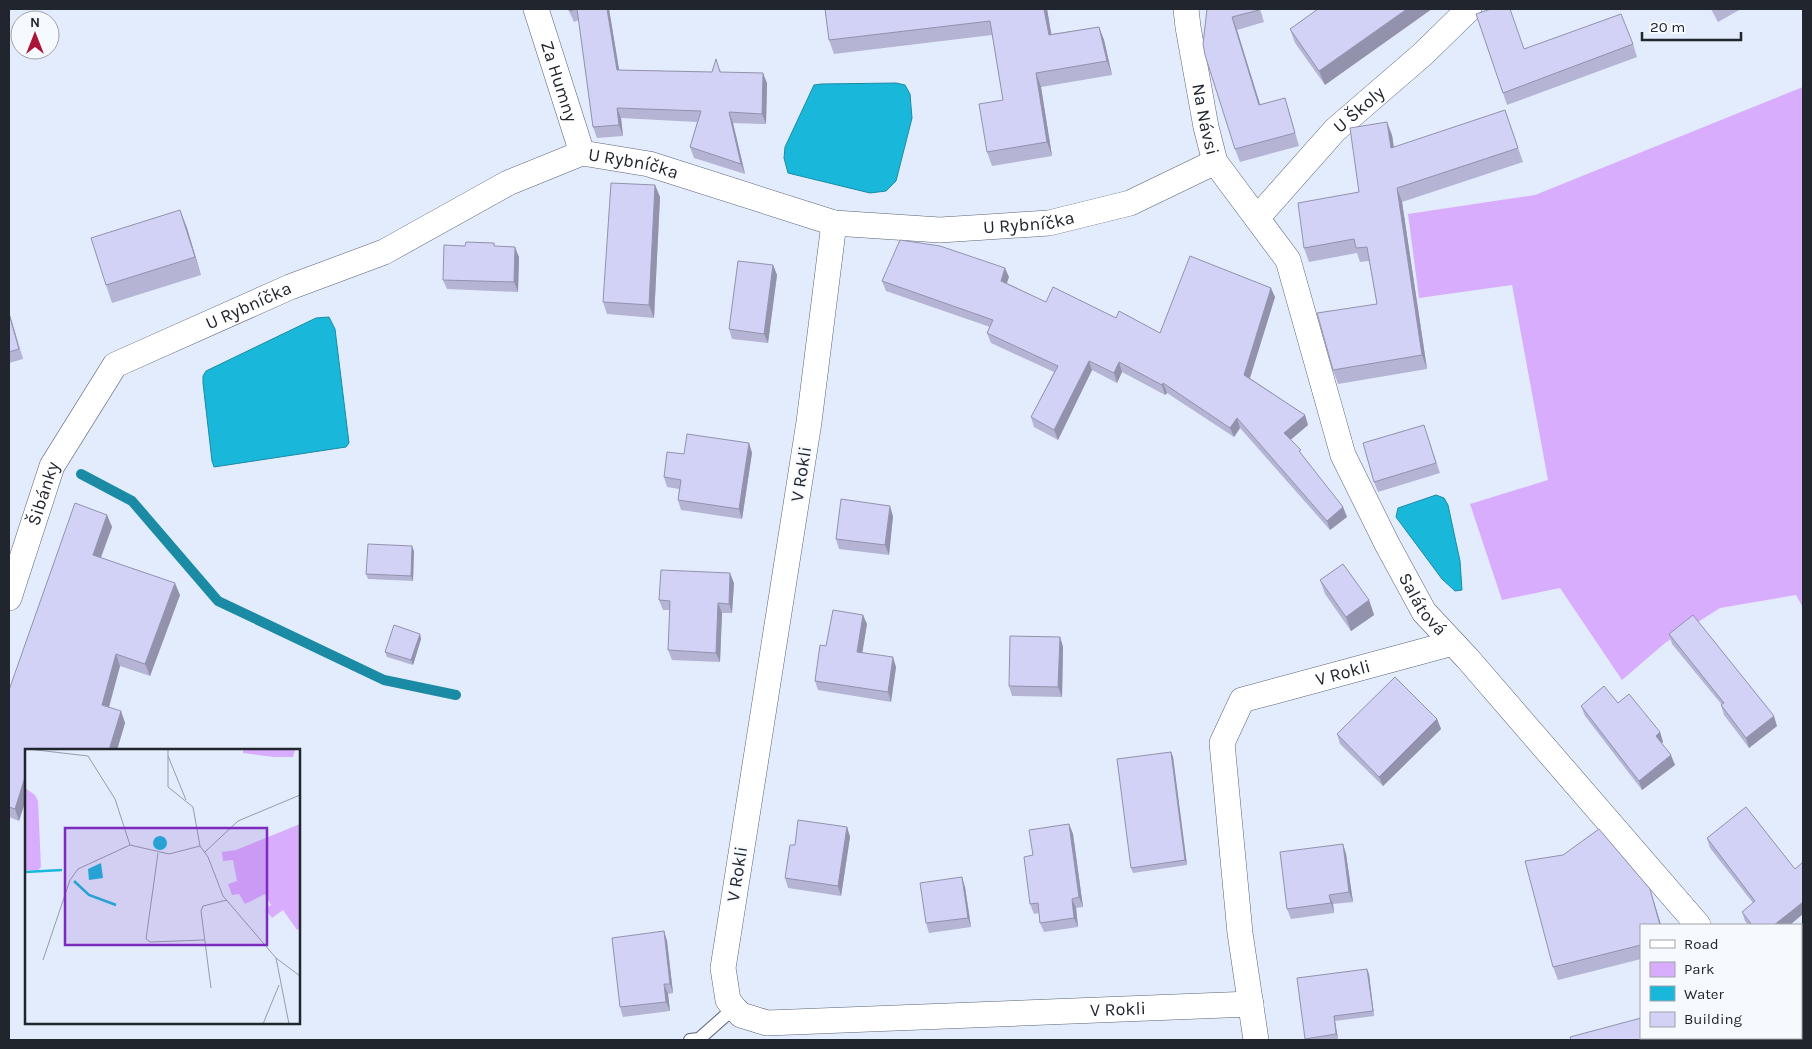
<svg xmlns="http://www.w3.org/2000/svg" width="1812" height="1049" font-family="Karla,sans-serif">
	<style>
		.green { fill: #d9adfe }
		.water { fill: #19b7d9; stroke: #1b8ba5 }
		.lines { fill: none; stroke-linecap: round; stroke-linejoin: round }
		.stream { stroke: #1b8ba5; stroke-width: 10 }
		.lane-casing { stroke: #5a6376; stroke-width: 14 }
		.street-casing { stroke: #5a6376; stroke-width: 26 }
		.lane { stroke: #fff; stroke-width: 12 }
		.street { stroke: #fff; stroke-width: 25 }
		.wall { fill: #b5b4d4 }
		.shaded-wall { fill: #9392ac }
		.building { fill: #d2d1f6; stroke: #9392ac }
		.labels { text-anchor: middle; dominant-baseline: central; stroke-width: 4; stroke-linejoin: round; paint-order: stroke }
		.street-label { font-size: 18px; fill: #21252d; stroke: #f6f9fd }
		.inset-river { fill: none; stroke: #19b7d9; stroke-width: 2.5 }
		.inset-road { fill: none; stroke: #959caa; stroke-width: 1 }
		.view { fill: #7b2cbf; fill-opacity: 0.15; stroke: #7b2cbf; stroke-width: 2.5 }
		.inset-edge { fill: none; stroke: #21252d; stroke-width: 2.5 }
	</style>
	<rect width="100%" height="100%" fill="#e3ecfd"/>
	<!-- green -->
	<path class="green" d="M 1803,87 L 1803,608 L 1796,595 L 1720,608 L 1665,643 L 1622,680 L 1560,588 L 1502,600 L 1470,504 L 1548,480 L 1512,285 L 1419,298 L 1408,214 L 1535,195 Z"/>
	<!-- water -->
	<path class="water" d="M 896,83 L 905,85 L 910,94 L 912,118 L 896,181 L 886,191 L 870,193 L 788,173 L 784,158 L 785,147 L 814,85 L 821,84 Z
		M 329,317 L 335,329 L 349,443 L 346,447 L 214,467 L 212,461 L 203,383 L 203,376 L 206,371 L 316,318 Z
		M 1436,495 L 1444,498 L 1448,505 L 1460,561 L 1462,590 L 1455,591 L 1442,579 L 1396,517 L 1398,508 Z"/>
	<g class="lines">
		<!-- stream -->
		<path class="stream" d="M 81,474 L 132,501 L 218,601 L 384,680 L 456,695"/>
		<!-- lane casing -->
		<g class="lane-casing">
			<path id="lane" d="M 690,1040 L 699,1039 L 734,1008"/>
		</g>
		<!-- street casing -->
		<g class="street-casing">
			<g id="street">
				<path id="s1" d="M 536,9 L 582,153"/>
				<path id="s2" d="M 1186,9 L 1188,27 L 1206,127 L 1215,162 L 1288,260 L 1343,455 L 1387,544 L 1424,612 L 1468,659 L 1698,925"/>
				<path id="s3" d="M 1257,218 L 1335,130 L 1423,54 L 1469,9"/>
				<path id="s4" d="M 834,223 L 809,422 L 723,968 L 728,1000 L 734,1008 L 741,1015 L 767,1023 L 1251,1004"/>
				<path id="s5" d="M 9,598 L 52,466 L 115,365 L 290,287 L 384,252 L 508,183 L 582,153 L 649,164 L 834,223 L 940,230 L 1049,223 L 1130,203 L 1215,162"/>
				<path d="M 1793,1038 L 1795,1040"/>
				<path id="s6" d="M 1256,1040 L 1240,933 L 1222,743 L 1242,700 L 1453,643"/>
			</g>
		</g>
		<!-- lane -->
		<use href="#lane" class="lane"/>
		<!-- street -->
		<use href="#street" class="street"/>
	</g>
	<!-- wall -->
	<path class="wall" d="M 568,9 L 609,9 L 619,70 L 712,72 L 720,69 L 721,72 L 767,83 L 766,124 L 733,123 L 745,174 L 694,158 L 690,147 L 697,122 L 621,118 L 623,136 L 597,138 L 593,127 L 579,20 L 574,22 Z
		M 825,9 L 1047,9 L 1051,34 L 1099,27 L 1104,40 L 1112,75 L 1041,87 L 1052,156 L 992,166 L 987,152 L 1003,100 L 992,35 L 834,54 L 829,40 Z
		M 1207,9 L 1260,9 L 1264,22 L 1237,30 L 1260,105 L 1285,98 L 1289,111 L 1299,146 L 1240,162 L 1235,149 Z
		M 1318,9 L 1325,85 L 1295,43 L 1290,29 Z
		M 1711,9 L 1741,9 L 1718,22 Z
		M 1633,44 L 1637,57 L 1507,105 L 1503,93 L 1524,49 Z
		M 1505,110 L 1523,162 L 1402,202 L 1427,369 L 1338,384 L 1333,370 L 1377,304 L 1369,261 L 1360,262 L 1357,253 L 1309,262 L 1304,248 L 1359,192 L 1392,135 L 1394,148 Z
		M 655,185 L 660,197 L 654,318 L 607,314 L 603,302 Z
		M 180,210 L 187,228 L 201,275 L 112,303 L 106,285 Z
		M 494,243 L 495,246 L 519,257 L 518,292 L 447,289 L 443,280 L 465,246 Z
		M 773,265 L 777,275 L 768,343 L 732,339 L 729,329 Z
		M 1009,277 L 1007,283 L 1046,302 L 1116,318 L 1160,333 L 1275,297 L 1250,378 L 1305,415 L 1308,425 L 1290,440 L 1343,507 L 1347,517 L 1330,530 L 1240,428 L 1234,437 L 1167,393 L 1165,395 L 1122,372 L 1117,383 L 1092,370 L 1058,440 L 1034,427 L 1031,417 L 1054,372 L 991,343 L 987,333 L 990,327 L 886,291 L 882,281 Z
		M 9,312 L 23,359 L 9,363 Z
		M 1427,434 L 1440,473 L 1378,492 L 1374,482 Z
		M 749,443 L 752,453 L 742,519 L 681,510 L 678,500 L 679,489 L 667,487 L 664,477 L 684,454 Z
		M 107,515 L 112,527 L 101,558 L 180,595 L 150,676 L 120,666 L 109,708 L 121,711 L 125,723 L 117,750 L 26,750 L 26,799 L 19,821 L 9,817 L 9,690 Z
		M 893,516 L 889,555 L 839,549 L 836,539 Z
		M 414,551 L 413,581 L 368,579 L 366,574 Z
		M 1320,580 L 1369,600 L 1374,615 L 1351,631 L 1325,594 Z
		M 734,583 L 732,613 L 722,613 L 720,662 L 672,660 L 668,650 L 670,610 L 663,610 L 659,600 Z
		M 867,624 L 862,652 L 896,667 L 891,702 L 818,690 L 815,681 L 826,646 Z
		M 420,634 L 421,639 L 413,665 L 387,657 L 385,652 Z
		M 1669,634 L 1777,726 L 1749,748 L 1724,715 L 1721,705 L 1722,705 L 1672,644 Z
		M 1060,637 L 1063,647 L 1062,697 L 1012,696 L 1009,686 Z
		M 1618,703 L 1660,732 L 1663,742 L 1662,743 L 1675,765 L 1642,790 L 1585,716 L 1581,706 Z
		M 1437,719 L 1441,729 L 1383,786 L 1340,744 L 1337,734 Z
		M 1171,752 L 1173,757 L 1187,865 L 1133,873 L 1131,868 Z
		M 1069,824 L 1073,834 L 1083,907 L 1076,908 L 1078,927 L 1044,932 L 1040,923 L 1039,913 L 1034,914 L 1030,904 L 1033,855 Z
		M 847,827 L 850,837 L 841,896 L 788,888 L 785,878 L 795,845 Z
		M 1707,838 L 1790,925 L 1748,925 L 1745,921 L 1742,912 L 1753,903 L 1710,848 Z
		M 1343,844 L 1346,854 L 1353,902 L 1333,904 L 1334,913 L 1291,919 L 1287,909 Z
		M 965,887 L 971,927 L 929,933 L 926,923 Z
		M 1654,902 L 1661,925 L 1641,925 L 1641,959 L 1558,980 L 1553,967 Z
		M 664,931 L 667,941 L 673,993 L 668,994 L 670,1011 L 623,1017 L 620,1007 Z
		M 1369,974 L 1374,1016 L 1335,1021 L 1338,1039 L 1332,1040 L 1306,1040 L 1305,1039 Z
		M 1803,980 L 1803,996 L 1801,991 L 1801,982 Z"/>
	<!-- shaded-wall -->
	<path class="shaded-wall" d="M 607,9 L 609,9 L 621,81 L 617,70 Z
		M 1044,9 L 1047,9 L 1054,49 L 1049,35 Z
		M 1407,9 L 1432,9 L 1325,85 L 1319,71 Z
		M 1232,17 L 1237,30 L 1264,117 L 1259,105 Z
		M 1099,27 L 1104,40 L 1112,75 L 1107,61 Z
		M 763,73 L 767,83 L 766,124 L 762,114 Z
		M 1036,73 L 1041,87 L 1052,156 L 1047,142 Z
		M 617,108 L 621,118 L 623,136 L 619,125 Z
		M 729,112 L 733,123 L 745,174 L 741,164 Z
		M 1387,122 L 1392,135 L 1396,162 L 1391,148 Z
		M 655,185 L 660,197 L 654,318 L 649,305 Z
		M 1397,188 L 1402,202 L 1427,369 L 1422,355 Z
		M 180,210 L 187,228 L 201,275 L 195,257 Z
		M 515,247 L 519,257 L 518,292 L 514,282 Z
		M 773,265 L 777,275 L 768,343 L 764,334 Z
		M 1005,268 L 1009,277 L 1004,290 L 1001,281 Z
		M 1271,288 L 1275,297 L 1248,384 L 1244,375 Z
		M 9,312 L 23,359 L 9,314 Z
		M 1089,361 L 1092,370 L 1058,440 L 1054,430 Z
		M 1119,362 L 1122,372 L 1117,383 L 1114,373 Z
		M 1163,383 L 1167,393 L 1165,395 L 1162,385 Z
		M 1305,415 L 1308,425 L 1287,443 L 1284,433 Z
		M 1237,418 L 1240,428 L 1234,437 L 1230,428 Z
		M 749,443 L 752,453 L 742,519 L 739,509 Z
		M 890,506 L 893,516 L 889,555 L 885,545 Z
		M 1343,507 L 1347,517 L 1330,530 L 1327,521 Z
		M 107,515 L 112,527 L 97,567 L 93,555 Z
		M 412,546 L 414,551 L 413,581 L 411,576 Z
		M 730,573 L 734,583 L 732,613 L 729,604 Z
		M 175,583 L 180,595 L 150,676 L 145,664 Z
		M 1369,600 L 1374,615 L 1351,631 L 1346,617 Z
		M 718,603 L 722,613 L 720,662 L 716,653 Z
		M 863,615 L 867,624 L 861,661 L 857,652 Z
		M 420,634 L 421,639 L 413,665 L 411,660 Z
		M 1060,637 L 1063,647 L 1062,697 L 1058,687 Z
		M 116,654 L 120,666 L 106,717 L 102,705 Z
		M 893,657 L 896,667 L 891,702 L 888,692 Z
		M 121,711 L 125,723 L 117,750 L 109,750 Z
		M 1774,716 L 1777,726 L 1749,748 L 1746,738 Z
		M 1437,719 L 1441,729 L 1383,786 L 1379,777 Z
		M 1660,732 L 1663,742 L 1659,745 L 1656,736 Z
		M 1171,752 L 1173,757 L 1187,865 L 1185,860 Z
		M 1671,755 L 1675,765 L 1642,790 L 1639,781 Z
		M 26,774 L 26,799 L 19,821 L 15,809 Z
		M 1069,824 L 1073,834 L 1083,907 L 1079,897 Z
		M 847,827 L 850,837 L 841,896 L 838,886 Z
		M 1343,844 L 1346,854 L 1353,902 L 1349,892 Z
		M 962,877 L 965,887 L 971,927 L 968,918 Z
		M 1650,889 L 1654,902 L 1661,925 L 1660,925 Z
		M 1329,895 L 1333,904 L 1334,913 L 1331,903 Z
		M 1072,899 L 1076,908 L 1078,927 L 1074,918 Z
		M 1803,902 L 1803,914 L 1790,925 L 1774,925 Z
		M 664,931 L 667,941 L 673,993 L 670,984 Z
		M 1367,969 L 1369,974 L 1374,1016 L 1373,1011 Z
		M 664,984 L 668,994 L 670,1011 L 666,1002 Z
		M 1334,1016 L 1335,1021 L 1338,1039 L 1336,1034 Z"/>
	<!-- building -->
	<path class="building" d="M 569,9 L 576,9 L 570,11 Z
		M 577,9 L 607,9 L 617,70 L 712,72 L 716,59 L 720,72 L 763,73 L 762,114 L 729,112 L 741,164 L 690,147 L 701,111 L 617,108 L 619,125 L 593,127 Z
		M 825,9 L 1044,9 L 1049,35 L 1099,27 L 1107,61 L 1036,73 L 1047,142 L 987,152 L 979,104 L 1003,100 L 990,21 L 829,40 Z
		M 1207,9 L 1259,9 L 1259,10 L 1232,17 L 1259,105 L 1285,98 L 1295,133 L 1235,149 L 1205,55 L 1203,44 Z
		M 1318,9 L 1407,9 L 1319,71 L 1290,29 Z
		M 1491,9 L 1510,9 L 1524,49 L 1621,14 L 1633,44 L 1503,93 L 1476,14 Z
		M 1505,110 L 1518,148 L 1397,188 L 1422,355 L 1333,370 L 1317,313 L 1377,304 L 1367,247 L 1356,248 L 1354,239 L 1304,248 L 1298,203 L 1359,192 L 1350,128 L 1387,122 L 1391,148 Z
		M 611,183 L 655,185 L 649,305 L 603,302 Z
		M 180,210 L 195,257 L 106,285 L 91,238 Z
		M 900,240 L 940,246 L 1005,268 L 1001,281 L 1046,302 L 1053,287 L 1116,318 L 1119,311 L 1160,333 L 1190,256 L 1271,288 L 1244,375 L 1305,415 L 1284,433 L 1301,450 L 1299,451 L 1343,507 L 1327,521 L 1237,418 L 1230,428 L 1163,383 L 1162,385 L 1119,362 L 1114,373 L 1089,361 L 1054,430 L 1031,417 L 1058,366 L 987,333 L 993,320 L 882,281 Z
		M 466,242 L 494,243 L 494,246 L 515,247 L 514,282 L 443,280 L 444,245 L 465,246 Z
		M 738,261 L 773,265 L 764,334 L 729,329 Z
		M 9,314 L 19,349 L 9,352 Z
		M 1424,425 L 1436,463 L 1374,482 L 1363,443 Z
		M 687,434 L 749,443 L 739,509 L 678,500 L 681,480 L 664,477 L 667,452 L 684,454 Z
		M 841,499 L 890,506 L 885,545 L 836,539 Z
		M 75,503 L 107,515 L 93,555 L 175,583 L 145,664 L 116,654 L 102,705 L 121,711 L 109,750 L 26,750 L 26,774 L 15,809 L 9,807 L 9,690 Z
		M 368,544 L 412,546 L 411,576 L 366,574 Z
		M 1343,564 L 1369,600 L 1346,617 L 1320,580 Z
		M 661,570 L 730,573 L 729,604 L 718,603 L 716,653 L 668,650 L 670,601 L 659,600 Z
		M 833,610 L 863,615 L 857,652 L 893,657 L 888,692 L 815,681 L 820,645 L 826,646 Z
		M 1693,615 L 1774,716 L 1746,738 L 1721,705 L 1724,703 L 1669,634 Z
		M 394,625 L 420,634 L 411,660 L 385,652 Z
		M 1010,636 L 1060,637 L 1058,687 L 1009,686 Z
		M 1395,677 L 1437,719 L 1379,777 L 1337,734 Z
		M 1604,686 L 1618,703 L 1629,694 L 1660,732 L 1656,736 L 1671,755 L 1639,781 L 1581,706 Z
		M 1171,752 L 1185,860 L 1131,868 L 1117,759 Z
		M 1746,807 L 1795,869 L 1803,862 L 1803,902 L 1774,925 L 1752,925 L 1742,912 L 1755,901 L 1707,838 Z
		M 798,820 L 847,827 L 838,886 L 785,878 L 790,845 L 795,845 Z
		M 1069,824 L 1079,897 L 1072,899 L 1074,918 L 1040,923 L 1038,903 L 1030,904 L 1024,857 L 1033,855 L 1029,830 Z
		M 1599,829 L 1650,889 L 1660,925 L 1641,925 L 1641,945 L 1553,967 L 1525,861 L 1563,855 Z
		M 1343,844 L 1349,892 L 1329,895 L 1331,903 L 1287,909 L 1280,852 Z
		M 962,877 L 968,918 L 926,923 L 920,883 Z
		M 664,931 L 670,984 L 664,984 L 666,1002 L 620,1007 L 612,938 Z
		M 1367,969 L 1373,1011 L 1334,1016 L 1336,1034 L 1305,1039 L 1297,978 Z
		M 1803,980 L 1803,990 L 1801,987 L 1801,982 Z
		M 1641,1018 L 1641,1038 L 1699,1038 L 1699,1040 L 1571,1040 L 1570,1037 Z"/>
	<g class="labels">
		<!-- street labels -->
		<g class="street-label">
			<text stroke="none"><textPath href="#s1" startOffset="76">Za Humny</textPath></text>
			<text stroke="none"><textPath href="#s3" startOffset="149">U Školy</textPath></text>
			<text stroke="none"><textPath href="#s2" startOffset="112">Na Návsi</textPath></text>
			<text stroke="none"><textPath href="#s5" startOffset="824">U Rybníčka</textPath></text>
			<text stroke="none"><textPath href="#s5" startOffset="1229">U Rybníčka</textPath></text>
			<text stroke="none"><textPath href="#s5" startOffset="404">U Rybníčka</textPath></text>
			<text transform="translate(801 474) rotate(-81)">V Rokli</text>
			<text stroke="none"><textPath href="#s5" startOffset="110">Šibánky</textPath></text>
			<text stroke="none"><textPath href="#s2" startOffset="650">Salátová</textPath></text>
			<text stroke="none"><textPath href="#s6" startOffset="451">V Rokli</textPath></text>
			<text transform="translate(737 874) rotate(-81)">V Rokli</text>
			<text stroke="none"><textPath href="#s4" startOffset="1184">V Rokli</textPath></text>
		</g>
	</g>
	<!-- overview -->
	<g transform="translate(25 749)">
		<rect width="275" height="275" fill="#e3ecfd"/>
		<path d="M 218,0 L 274,0 L 274,1 L 270,1 L 268,8 L 249,8 L 218,4 ZM 0,39 L 10,46 L 13,52 L 16,118 L 13,121 L 0,121 ZM 275,75 L 275,179 L 272,181 L 258,161 L 247,169 L 240,160 L 246,156 L 240,145 L 220,155 L 214,145 L 207,146 L 203,135 L 212,132 L 208,111 L 198,112 L 197,103 L 211,101 Z" fill="#d9adfe"/>
		<path d="M128 94a7 7 0 1 1 14 0a7 7 0 1 1-14 0ZM 76,114 L 78,129 L 64,131 L 63,120 Z" fill="#19b7d9"/>
		<path class="inset-river" d="M 0,123 L 37,121M 49,132 L 64,146 L 91,156"/>
		<path class="inset-road" d="M 3,0 L 63,7 L 90,50 L 105,96M 143,0 L 143,38 L 168,58 L 175,97 L 183,108 L 198,147 L 251,209 L 275,227M 143,7 L 161,51M 180,103 L 213,72 L 275,46M 133,104 L 121,190 L 125,193 L 179,191M 251,209 L 264,275M 18,211 L 45,131 L 53,120 L 105,96 L 144,105 L 175,97M 186,239 L 176,162 L 178,157 L 202,151M 238,275 L 254,236"/>
		<path class="view" d="M 40,79 L 242,79 L 242,196 L 40,196 Z"/>
		<rect width="275" height="275" class="inset-edge"/>
	</g>
	<!-- border -->
	<rect width="1812" height="1049" fill="none" stroke="#21252d" stroke-width="20"/>
	<!-- legend -->
	<rect x="1640" y="924" width="162" height="115" fill="#f6f9fd" stroke="#a1a4aa"/>
	<rect x="1650" y="940" width="25" height="8" fill="#ffffff" stroke="#a1a4aa"/>
	<text x="1684" y="949" font-size="15" fill="#21252d">Road</text>
	<rect x="1650" y="962" width="25" height="15" fill="#d9adfe" stroke="#a1a4aa"/>
	<text x="1684" y="974" font-size="15" fill="#21252d">Park</text>
	<rect x="1650" y="986" width="25" height="15" fill="#19b7d9" stroke="#a1a4aa"/>
	<text x="1684" y="999" font-size="15" fill="#21252d">Water</text>
	<rect x="1650" y="1012" width="25" height="15" fill="#d2d1f6" stroke="#a1a4aa"/>
	<text x="1684" y="1024" font-size="15" fill="#21252d">Building</text>
	<!-- north arrow -->
	<g transform="translate(35 35)"><circle r="24" fill="#f6f9fd" stroke="#a1a4aa"/>
	<path d="M0-4L9 19L0 12L-9 19Z" fill="#aa1436"/>
	<text y="-8" font-size="14" font-weight="bold" text-anchor="middle" fill="#21252d">N</text>
	</g>
	<!-- scale -->
	<path d="M1642 32v8h99v-8" fill="none" stroke="#21252d" stroke-width="2.5"/>
	<text x="1650" y="32" font-size="15" fill="#21252d" stroke="#f6f9fd" stroke-width="4" paint-order="stroke">20 m</text>
</svg>
